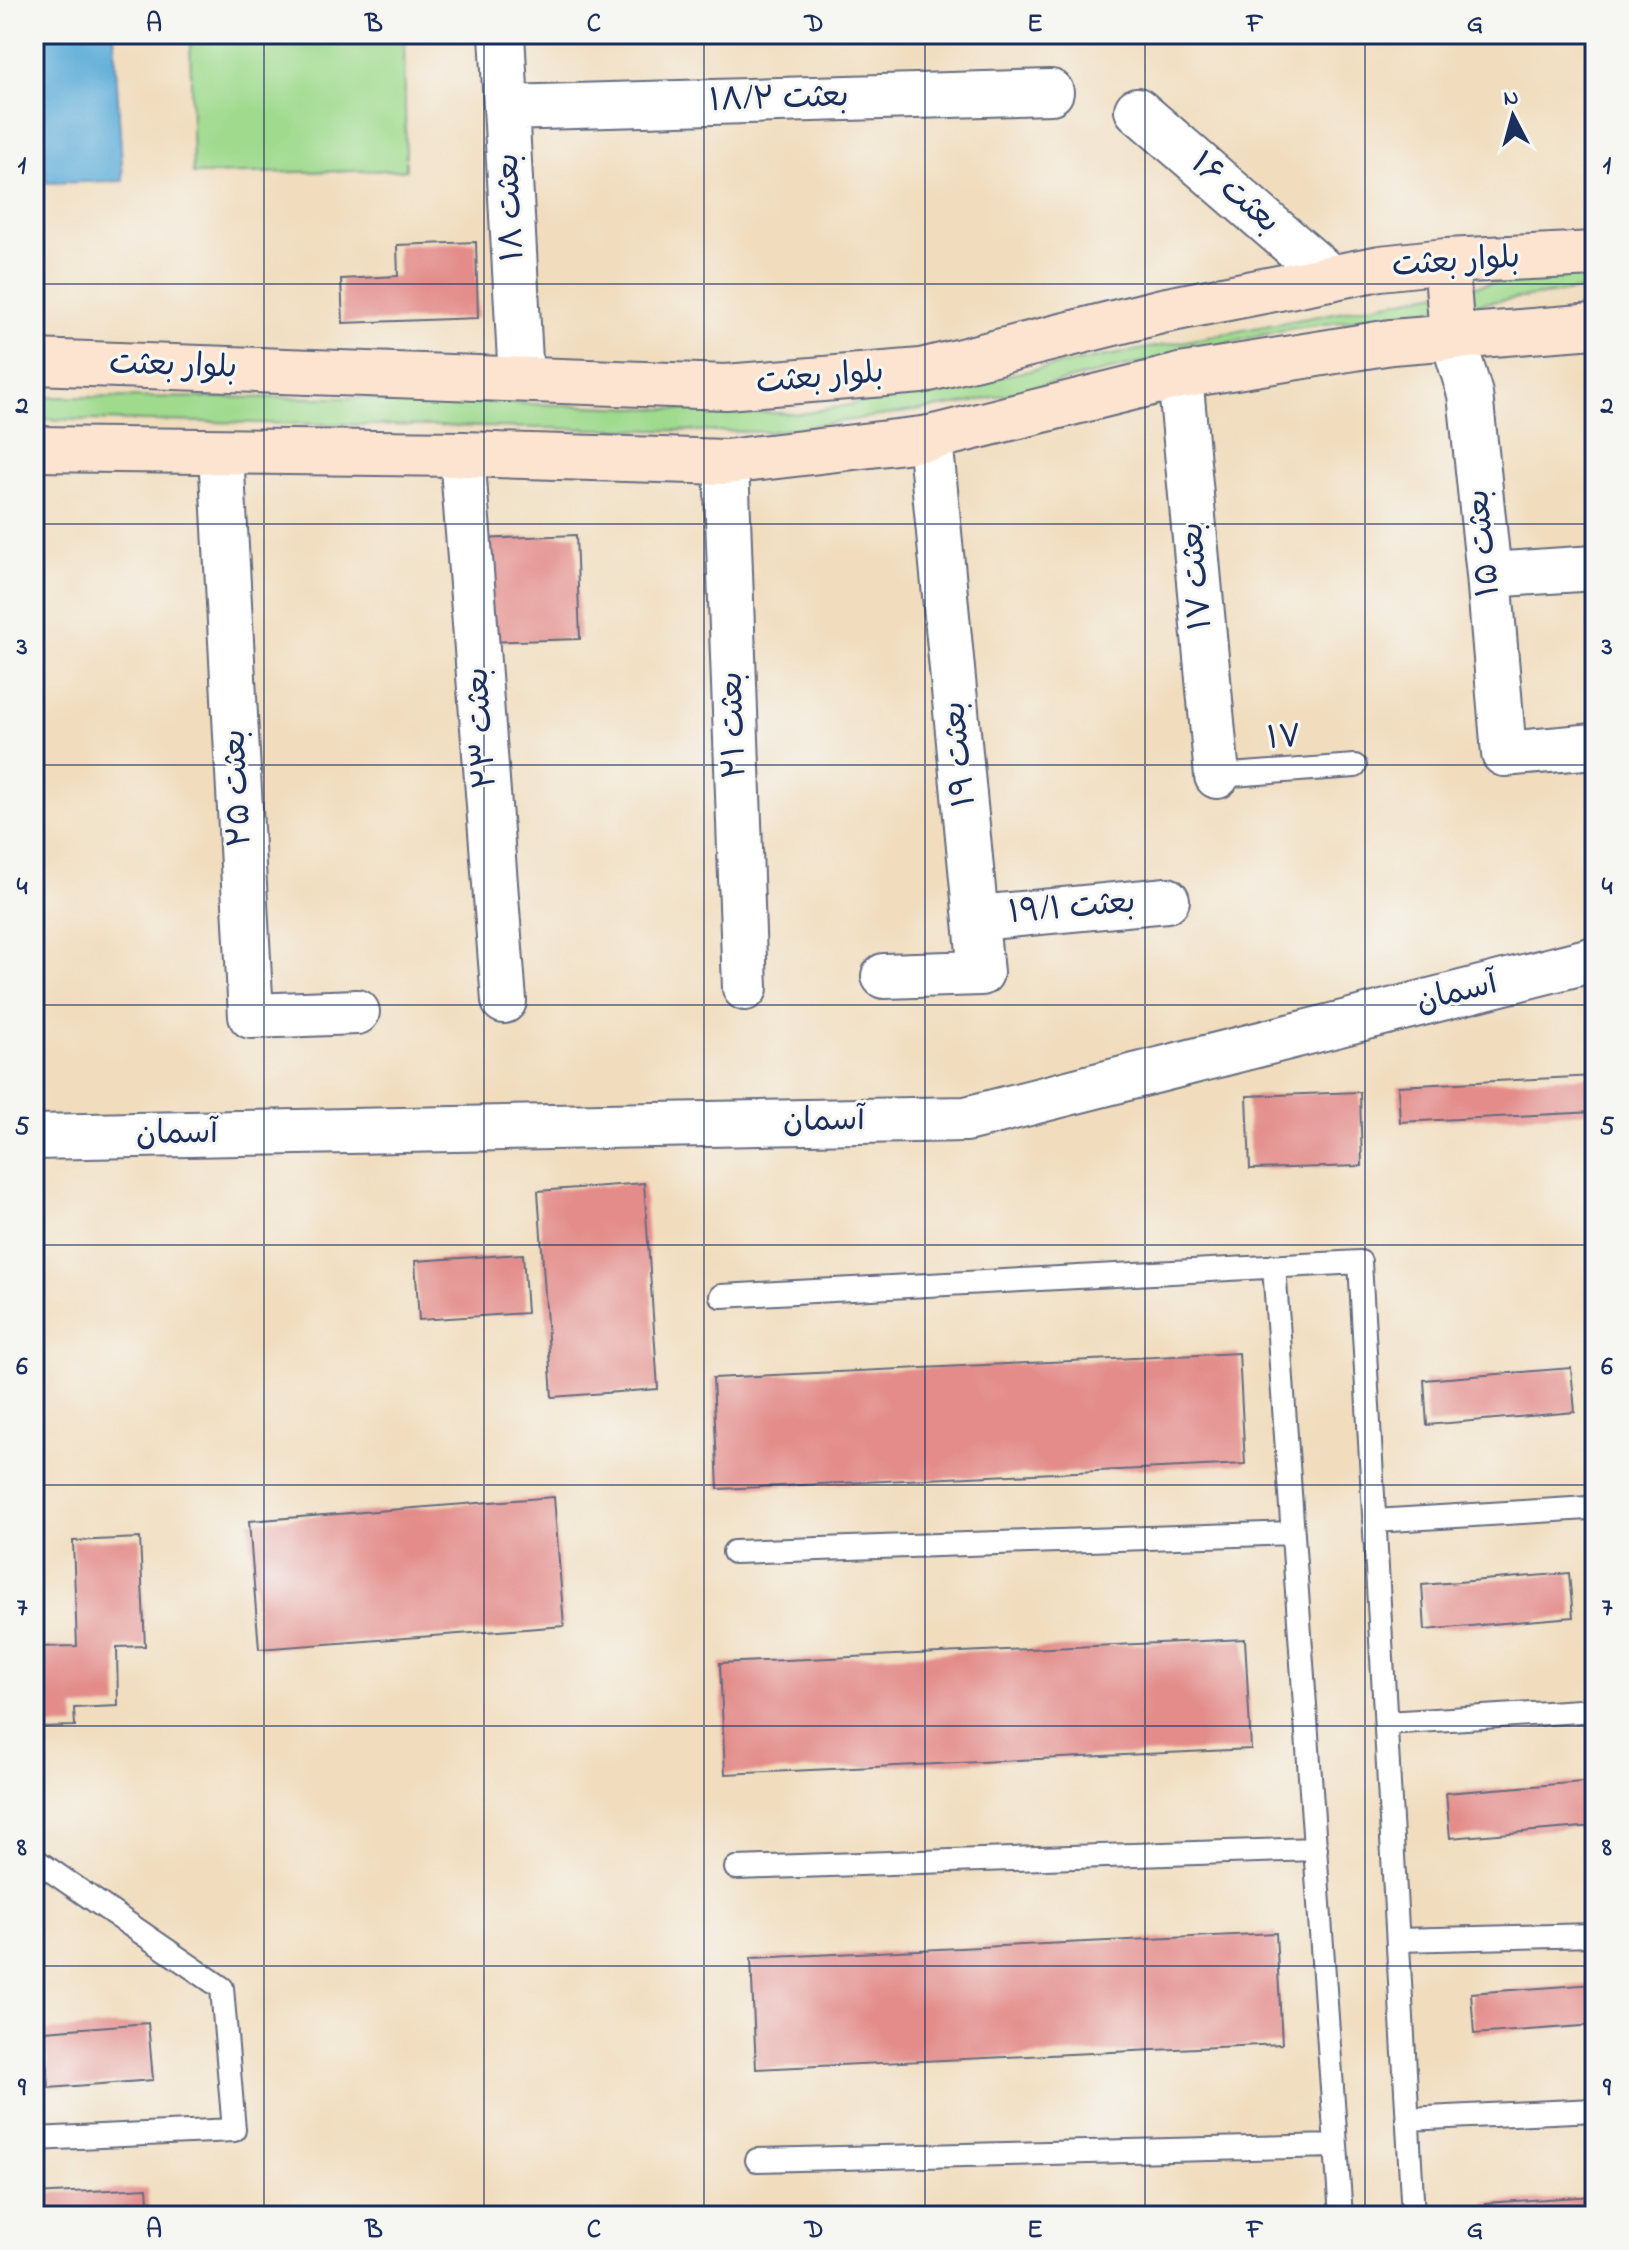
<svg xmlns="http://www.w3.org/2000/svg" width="1629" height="2250" font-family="'Indie Flower','Playpen Sans Arabic',sans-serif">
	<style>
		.green { fill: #9fda8d; stroke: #5d8476; stroke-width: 2 }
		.water { fill: #60aed9; stroke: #3e6e9c; stroke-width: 2 }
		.building { fill: #e38c8a }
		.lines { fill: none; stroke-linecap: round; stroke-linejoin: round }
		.service-casing { stroke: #666c80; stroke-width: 26 }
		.minor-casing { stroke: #666c80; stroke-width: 48 }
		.tertiary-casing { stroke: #666c80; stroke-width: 48 }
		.secondary-casing { stroke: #666c80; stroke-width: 48 }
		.service { stroke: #fff; stroke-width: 22 }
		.minor { stroke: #fff; stroke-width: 44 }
		.tertiary { stroke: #fff; stroke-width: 44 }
		.secondary { stroke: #fde4d0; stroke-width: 44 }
		.grid { fill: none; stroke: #1b2f5e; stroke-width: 2; stroke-opacity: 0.55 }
		.labels { text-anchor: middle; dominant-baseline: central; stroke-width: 6; stroke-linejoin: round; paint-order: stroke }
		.street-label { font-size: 32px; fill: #1b2f5e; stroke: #f6f6f2 }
		.neatline { fill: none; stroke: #1b2f5e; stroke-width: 3 }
		.grid-label { font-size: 26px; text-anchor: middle; font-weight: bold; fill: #1b2f5e }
	</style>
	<rect width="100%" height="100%" fill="#f6f6f2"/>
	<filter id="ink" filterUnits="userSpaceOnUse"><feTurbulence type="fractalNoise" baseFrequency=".0125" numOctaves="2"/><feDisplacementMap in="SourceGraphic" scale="16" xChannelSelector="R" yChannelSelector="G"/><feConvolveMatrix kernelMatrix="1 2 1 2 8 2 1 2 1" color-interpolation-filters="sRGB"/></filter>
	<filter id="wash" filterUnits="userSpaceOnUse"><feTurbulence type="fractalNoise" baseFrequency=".006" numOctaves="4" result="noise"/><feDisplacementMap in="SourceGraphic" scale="32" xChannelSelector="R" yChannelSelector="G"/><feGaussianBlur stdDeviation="1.8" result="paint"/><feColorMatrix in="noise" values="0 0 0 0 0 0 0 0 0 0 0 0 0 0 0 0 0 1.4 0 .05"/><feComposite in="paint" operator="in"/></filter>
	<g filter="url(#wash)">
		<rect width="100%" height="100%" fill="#f1ddbe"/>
		<!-- green -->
		<path class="green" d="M 190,34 L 404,34 L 406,170 L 193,174 Z
			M 1595,273 L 1595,288 L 1288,329 L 968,403 L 769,432 L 34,419 L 34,397 L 372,398 L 801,414 L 1492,283 Z"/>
		<!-- water -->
		<path class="water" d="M 38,34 L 114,34 L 123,181 L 46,183 Z"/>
		<g id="blocks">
			<!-- building -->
			<path class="building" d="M 476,242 L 478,318 L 343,323 L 341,279 L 398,276 L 397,245 Z
				M 576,535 L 580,639 L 484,642 L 480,539 Z
				M 1595,1076 L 1595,1112 L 1400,1122 L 1398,1086 Z
				M 1360,1092 L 1362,1166 L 1250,1169 L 1247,1096 Z
				M 644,1183 L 658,1389 L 552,1397 L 538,1191 Z
				M 523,1254 L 527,1313 L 419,1320 L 415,1261 Z
				M 1239,1353 L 1245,1464 L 718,1489 L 713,1378 Z
				M 1571,1368 L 1575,1412 L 1427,1425 L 1424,1380 Z
				M 554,1497 L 564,1626 L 259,1649 L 249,1521 Z
				M 140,1538 L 145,1646 L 117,1647 L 118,1706 L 74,1708 L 75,1726 L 34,1727 L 34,1647 L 77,1646 L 73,1541 Z
				M 1569,1573 L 1573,1617 L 1425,1630 L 1422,1585 Z
				M 1245,1639 L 1251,1749 L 725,1774 L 720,1663 Z
				M 1594,1781 L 1595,1826 L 1450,1838 L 1446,1793 Z
				M 1276,1933 L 1282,2044 L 756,2069 L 751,1958 Z
				M 1595,1984 L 1595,2025 L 1474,2034 L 1471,1993 Z
				M 148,2023 L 153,2080 L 49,2088 L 45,2031 Z
				M 147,2188 L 149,2216 L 34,2216 L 34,2194 Z
				M 1595,2196 L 1595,2216 L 1486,2216 L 1485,2203 Z"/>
		</g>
	</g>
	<g filter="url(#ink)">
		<use href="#blocks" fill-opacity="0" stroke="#666c80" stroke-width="2"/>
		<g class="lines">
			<!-- service casing -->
			<g class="service-casing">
				<path id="service" d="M 1217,776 L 1355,766
					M 1274,1266 L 1341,2216
					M 721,1296 L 1360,1262 L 1413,2216
					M 1374,1521 L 1588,1508
					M 734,1552 L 1293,1533
					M 1386,1723 L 1595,1710
					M 34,1859 L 222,1988 L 234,2130 L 34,2139
					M 736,1868 L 1316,1849
					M 1398,1940 L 1595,1935
					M 1407,2119 L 1595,2110
					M 757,2160 L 1336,2146"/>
			</g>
			<!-- minor casing -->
			<g class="minor-casing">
				<path id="minor" d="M 502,34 L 521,379
					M 506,108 L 1051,92
					M 1137,110 L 1331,278
					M 1452,335 L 1470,394 L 1489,575 L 1504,754 L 1595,746
					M 1180,376 L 1217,776
					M 221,453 L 251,1016 L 357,1012
					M 462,454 L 504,1001
					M 726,462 L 745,988
					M 1489,575 L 1595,568
					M 978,918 L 1167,900
					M 884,976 L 981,973 L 930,438"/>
			</g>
			<!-- tertiary casing -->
			<g class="tertiary-casing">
				<path id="tertiary" d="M 34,1137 L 966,1119 L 1595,959"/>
			</g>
			<!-- secondary casing -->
			<g class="secondary-casing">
				<path id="secondary" d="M 1446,261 L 1452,335
					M 34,362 L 726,387 L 921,371 L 1162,311 L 1380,268 L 1446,261 L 1595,254
					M 34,449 L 462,454 L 726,462 L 930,438 L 1180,376 L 1391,342 L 1595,326"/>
			</g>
			<!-- service -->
			<use href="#service" class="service"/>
			<!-- minor -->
			<use href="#minor" class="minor"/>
			<!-- tertiary -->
			<use href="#tertiary" class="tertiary"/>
			<!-- secondary -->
			<use href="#secondary" class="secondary"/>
		</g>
	</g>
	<!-- grid -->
	<path class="grid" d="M 264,34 L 264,2216M 484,34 L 484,2216M 704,34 L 704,2216M 925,34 L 925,2216M 1145,34 L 1145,2216M 1365,34 L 1365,2216M 34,284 L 1595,284M 34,524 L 1595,524M 34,765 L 1595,765M 34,1005 L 1595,1005M 34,1245 L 1595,1245M 34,1485 L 1595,1485M 34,1726 L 1595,1726M 34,1966 L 1595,1966"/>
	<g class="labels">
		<!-- street labels -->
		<g class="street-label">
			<text transform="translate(779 100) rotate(-2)">۱۸/۲ بعثت</text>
			<text transform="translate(1234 194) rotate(41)">بعثت ۱۶</text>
			<text transform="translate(512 207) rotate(-93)">بعثت ۱۸</text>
			<text transform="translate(1456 263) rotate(-4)">بلوار بعثت</text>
			<text transform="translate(173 367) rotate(2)">بلوار بعثت</text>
			<text transform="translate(820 379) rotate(-5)">بلوار بعثت</text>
			<text transform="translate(1485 543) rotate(-96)">بعثت ۱۵</text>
			<text transform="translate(1198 576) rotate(-95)">بعثت ۱۷</text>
			<text transform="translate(735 725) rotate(-92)">۲۱ بعثت</text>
			<text transform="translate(483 728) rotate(-94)">۲۳ بعثت</text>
			<text transform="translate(1284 739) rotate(-4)">۱۷</text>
			<text transform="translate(961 754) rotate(-96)">بعثت ۱۹</text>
			<text transform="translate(239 788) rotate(-93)">۲۵ بعثت</text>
			<text transform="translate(1072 909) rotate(-5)">۱۹/۱ بعثت</text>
			<text transform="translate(1457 994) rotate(-14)">آسمان</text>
			<text transform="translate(824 1122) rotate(-1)">آسمان</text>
			<text transform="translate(177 1135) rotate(-1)">آسمان</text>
		</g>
	</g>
	<!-- margin -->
	<rect width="1629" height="2250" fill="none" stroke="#f6f6f2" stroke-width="88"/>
	<!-- north arrow -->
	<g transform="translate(1513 116) rotate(354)" stroke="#f6f6f2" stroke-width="6" paint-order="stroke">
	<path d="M0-6L14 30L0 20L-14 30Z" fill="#1b2f5e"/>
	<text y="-12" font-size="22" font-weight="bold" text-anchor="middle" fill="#1b2f5e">N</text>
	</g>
	<rect x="44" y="44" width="1541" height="2162" class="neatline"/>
	<g class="grid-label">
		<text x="154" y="31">A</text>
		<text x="374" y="31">B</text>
		<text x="594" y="31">C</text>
		<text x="814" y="31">D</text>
		<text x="1035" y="31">E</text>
		<text x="1255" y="31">F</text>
		<text x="1475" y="31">G</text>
		<text x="22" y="173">1</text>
		<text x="1607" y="173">1</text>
		<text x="22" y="413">2</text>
		<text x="1607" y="413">2</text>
		<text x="22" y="654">3</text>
		<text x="1607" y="654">3</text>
		<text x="22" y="894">4</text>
		<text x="1607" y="894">4</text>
		<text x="22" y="1134">5</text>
		<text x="1607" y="1134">5</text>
		<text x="22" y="1374">6</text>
		<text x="1607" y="1374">6</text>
		<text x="22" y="1615">7</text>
		<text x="1607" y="1615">7</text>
		<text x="22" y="1855">8</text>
		<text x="1607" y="1855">8</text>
		<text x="22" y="2095">9</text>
		<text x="1607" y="2095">9</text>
		<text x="154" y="2237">A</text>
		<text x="374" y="2237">B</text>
		<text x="594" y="2237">C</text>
		<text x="814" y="2237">D</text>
		<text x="1035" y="2237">E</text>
		<text x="1255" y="2237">F</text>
		<text x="1475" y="2237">G</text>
	</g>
</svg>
